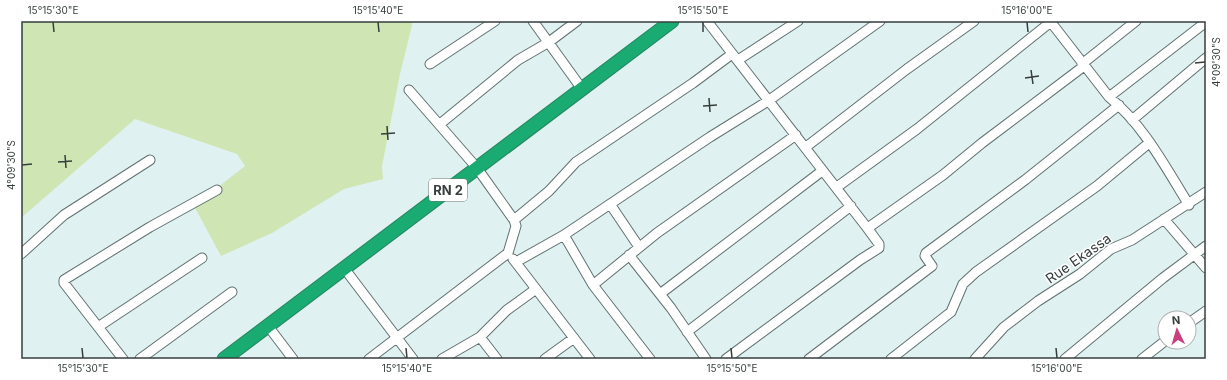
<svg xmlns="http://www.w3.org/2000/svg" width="1227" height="380" font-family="Inter,sans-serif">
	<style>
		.green { fill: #cfe6b4 }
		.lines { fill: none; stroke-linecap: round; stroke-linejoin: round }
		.minor-casing { stroke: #607170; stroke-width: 11 }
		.highway-casing { stroke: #24855f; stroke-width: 15 }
		.minor { stroke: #fff; stroke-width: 9 }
		.highway { stroke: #1aab72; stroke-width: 13 }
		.ticks { fill: none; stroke: #363e3d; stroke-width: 1.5 }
		.labels { text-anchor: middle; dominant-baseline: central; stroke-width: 3; stroke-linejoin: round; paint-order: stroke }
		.shield { fill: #fff; stroke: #727877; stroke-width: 1 }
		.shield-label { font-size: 13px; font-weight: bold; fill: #363e3d }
		.street-label { font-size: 14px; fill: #363e3d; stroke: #fff }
		.neatline { fill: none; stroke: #363e3d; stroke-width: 1.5 }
		.ticks-label { font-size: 10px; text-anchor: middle; fill: #363e3d }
	</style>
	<rect width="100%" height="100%" fill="#dff1f0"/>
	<!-- green -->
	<path class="green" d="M 21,21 L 413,21 L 400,74 L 382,166 L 383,179 L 344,189 L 272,233 L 221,256 L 194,206 L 245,166 L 237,154 L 135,119 L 21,218 Z"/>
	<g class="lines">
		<!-- minor casing -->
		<g class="minor-casing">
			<path id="minor" d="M 533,21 L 582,89
				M 707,21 L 868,229
				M 1050,21 L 1109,97 C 1143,124 1166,168 1189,205
				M 738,60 L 798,21
				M 430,64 L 495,21
				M 1082,64 L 1136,21
				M 1109,97 L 1206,22
				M 1132,120 L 1206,58
				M 440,124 L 518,60 L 549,42 L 577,21
				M 806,147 L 907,69 L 974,21
				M 837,187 L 917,129 L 1052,21
				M 610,204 L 639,247
				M 1164,219 L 1206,268
				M 514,220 L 549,191 L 576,162 L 693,83 L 732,54
				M 564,235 L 593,285 L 650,359
				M 21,254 L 64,215 L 150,160
				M 629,255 L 671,308 L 706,359
				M 513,259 L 590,359
				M 516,262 L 564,235 L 710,137 L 768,101 L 880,21
				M 344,268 L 413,359
				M 593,285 L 657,233 L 796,135
				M 660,294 L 822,171
				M 1189,323 L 1206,311
				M 268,326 L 293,359
				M 98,327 L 202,258
				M 687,332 L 851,206
				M 480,337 L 497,359
				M 123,359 L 64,283 L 64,280 L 150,227 L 217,190
				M 140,359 L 232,292
				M 369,359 L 508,253 L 516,226 L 514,220 L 477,168 L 409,90
				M 442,359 L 480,337 L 507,310 L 536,289
				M 545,359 L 574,338
				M 726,359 L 860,260 L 879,248 L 879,244 L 868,229 L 872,225 L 943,175 L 982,143 L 1084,66
				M 809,359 L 932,266 L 925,256 L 926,253 L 1025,180 L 1119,105
				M 891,359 L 951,312 L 963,284 L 976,272 L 1097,186 L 1149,143
				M 975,359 L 1004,327 L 1038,301 L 1080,274 L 1111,249 L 1132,240 L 1206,192
				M 1065,359 L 1163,278 L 1206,246
				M 1142,359 L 1165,341"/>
		</g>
		<!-- highway casing -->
		<g class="highway-casing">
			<path id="highway" d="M 224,359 L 672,21"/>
		</g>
		<!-- minor -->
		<use href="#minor" class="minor"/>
		<!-- highway -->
		<use href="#highway" class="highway"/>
	</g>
	<!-- ticks -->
	<path class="ticks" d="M 53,22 L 54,32M 378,22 L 379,32M 703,22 L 703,32M 1027,22 L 1028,32M 1195,63 L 1205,62M 1031,70 L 1033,84M 1025,78 L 1039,76M 709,98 L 710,112M 703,106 L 717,105M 387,126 L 388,140M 381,134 L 395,133M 65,155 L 66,168M 58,162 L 72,161M 22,165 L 32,164M 82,348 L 83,358M 406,348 L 407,358M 731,348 L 732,358M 1056,348 L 1057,358"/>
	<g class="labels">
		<!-- shield labels -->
		<rect class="shield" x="429" y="179" width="38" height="22" rx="3"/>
		<g class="shield-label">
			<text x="448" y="190">RN 2</text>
		</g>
		<!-- street labels -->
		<g class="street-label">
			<text transform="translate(1078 258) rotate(-35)">Rue Ekassa</text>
		</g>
	</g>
	<!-- border -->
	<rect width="1227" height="380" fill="none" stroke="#ffffff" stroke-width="44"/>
	<!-- north arrow -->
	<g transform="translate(1177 330) rotate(355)"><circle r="19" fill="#ffffff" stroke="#afb2b1"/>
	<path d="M0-3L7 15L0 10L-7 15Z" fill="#c74080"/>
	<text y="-6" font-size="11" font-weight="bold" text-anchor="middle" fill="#363e3d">N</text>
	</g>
	<rect x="22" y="22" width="1183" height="336" class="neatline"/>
	<g class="ticks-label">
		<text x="53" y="14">15°15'30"E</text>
		<text x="378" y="14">15°15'40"E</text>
		<text x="703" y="14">15°15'50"E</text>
		<text x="1027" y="14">15°16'00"E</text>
		<text transform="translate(1216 62) rotate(-90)" y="4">4°09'30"S</text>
		<text transform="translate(11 165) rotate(-90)" y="4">4°09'30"S</text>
		<text x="83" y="372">15°15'30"E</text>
		<text x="407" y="372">15°15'40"E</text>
		<text x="732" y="372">15°15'50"E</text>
		<text x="1057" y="372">15°16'00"E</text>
	</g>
</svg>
